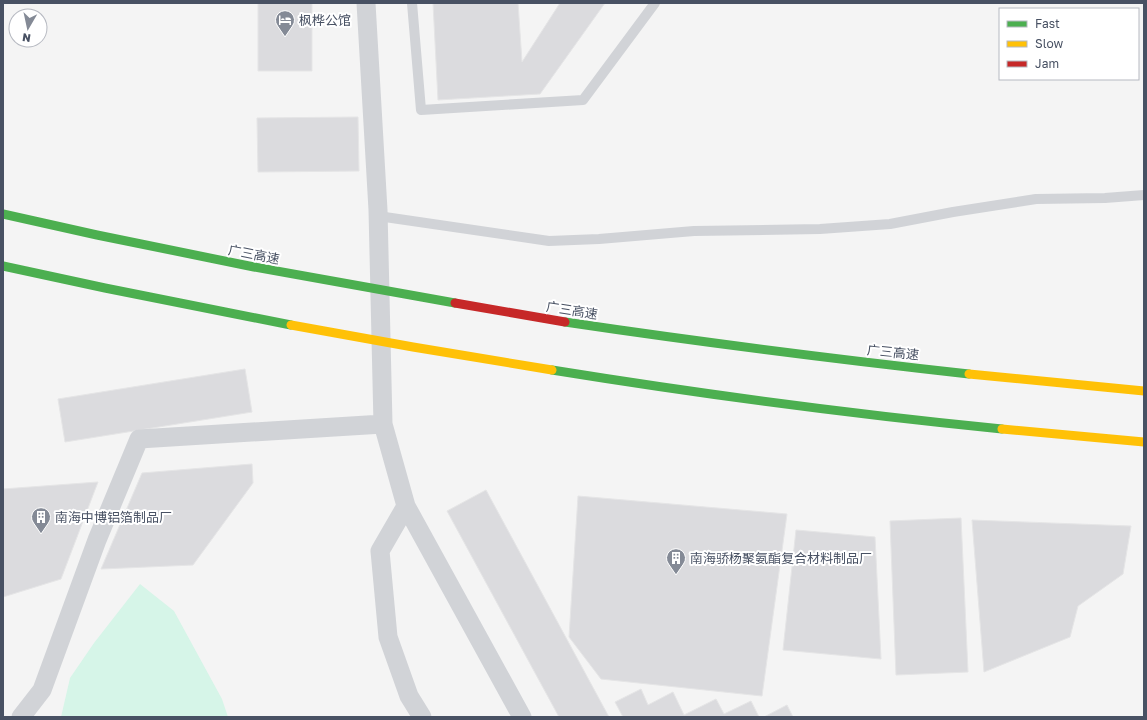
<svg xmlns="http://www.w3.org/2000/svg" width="1147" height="720" font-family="'Golos Text','Noto Sans SC',sans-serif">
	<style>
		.green { fill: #d6f5e8 }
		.building { fill: #dbdbde; stroke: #e5e5e6 }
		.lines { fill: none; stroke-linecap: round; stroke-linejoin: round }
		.lane { stroke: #d1d3d7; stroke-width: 10 }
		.street { stroke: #d1d3d7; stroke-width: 19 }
		.fast { stroke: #4caf50; stroke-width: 9 }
		.slow { stroke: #ffc107; stroke-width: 9 }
		.jam { stroke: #c62828; stroke-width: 9 }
		.labels { text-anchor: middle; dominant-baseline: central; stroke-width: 4; stroke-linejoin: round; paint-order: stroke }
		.poi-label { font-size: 13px; fill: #485163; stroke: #fff; text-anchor: start }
		.street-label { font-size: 13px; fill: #485163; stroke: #fff }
	</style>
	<rect width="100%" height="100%" fill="#f4f4f4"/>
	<!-- green -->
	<path class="green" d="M 140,584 L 174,611 L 222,699 L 228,717 L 61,717 L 70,678 L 94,643 Z"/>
	<!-- building -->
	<path class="building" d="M 258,3 L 312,3 L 312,71 L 258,71 Z
		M 433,3 L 518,3 L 522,62 L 560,3 L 605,3 L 540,94 L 438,100 Z
		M 358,117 L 359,171 L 258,172 L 257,118 Z
		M 245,369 L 252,412 L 65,442 L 58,399 Z
		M 252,464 L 253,483 L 193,565 L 101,569 L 142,473 Z
		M 98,482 L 61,579 L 3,597 L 3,489 Z
		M 486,490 L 609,717 L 559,717 L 447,511 Z
		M 578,496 L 787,514 L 762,696 L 601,679 L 569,637 Z
		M 961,518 L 968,672 L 896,675 L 890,521 Z
		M 972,520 L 1131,526 L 1123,574 L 1078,606 L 1070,637 L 984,672 Z
		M 796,530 L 875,537 L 881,659 L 783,650 Z
		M 641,689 L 648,705 L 673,692 L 684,715 L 716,699 L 724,714 L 751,701 L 759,717 L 623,717 L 615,702 Z
		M 787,705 L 793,717 L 764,717 Z"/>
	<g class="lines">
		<!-- lane -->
		<path class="lane" d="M 412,3 L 421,110 L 583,100 L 655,3
			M 378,216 L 549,241 L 599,239 L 694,231 L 820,229 L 890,224 L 953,212 L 1036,199 L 1105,198 L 1144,195"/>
		<!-- street -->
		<path class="street" d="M 366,3 L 378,210 L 383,424 L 406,506 L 522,717
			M 406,506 L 380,551 L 388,637 L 409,696 L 422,717
			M 21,717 L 42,690 L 97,540 L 139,439 L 383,424"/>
		<!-- fast -->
		<path class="fast" d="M 3,214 L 97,235 L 254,267 L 455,303
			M 3,266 L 105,288 L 291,325
			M 565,322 C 700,342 834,359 969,374
			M 552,370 C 701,394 851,414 1002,429"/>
		<!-- slow -->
		<path class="slow" d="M 291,325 L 413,347 L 552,370
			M 969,374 L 1144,391
			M 1002,429 L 1144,442"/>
		<!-- jam -->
		<path class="jam" d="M 455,303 L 565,322"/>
	</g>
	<!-- icons -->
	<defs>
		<g id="hotel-pin" transform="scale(1)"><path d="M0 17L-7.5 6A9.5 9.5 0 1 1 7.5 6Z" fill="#848a96" stroke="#fff"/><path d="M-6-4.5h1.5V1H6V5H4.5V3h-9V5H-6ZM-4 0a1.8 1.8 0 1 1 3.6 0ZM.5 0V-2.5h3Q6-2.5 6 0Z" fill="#fff"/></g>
		<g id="building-pin" transform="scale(1)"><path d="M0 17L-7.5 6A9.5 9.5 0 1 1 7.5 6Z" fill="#848a96" stroke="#fff"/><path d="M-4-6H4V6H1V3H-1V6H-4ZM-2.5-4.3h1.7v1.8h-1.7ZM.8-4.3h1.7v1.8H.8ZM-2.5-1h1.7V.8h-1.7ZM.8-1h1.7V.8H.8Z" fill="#fff"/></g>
	</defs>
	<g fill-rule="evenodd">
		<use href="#hotel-pin" x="285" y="20"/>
		<use href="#building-pin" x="41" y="517"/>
		<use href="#building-pin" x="676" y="558"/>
	</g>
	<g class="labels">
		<!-- poi labels -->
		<g class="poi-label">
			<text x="299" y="20">枫桦公馆</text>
			<text x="55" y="517">南海中博铝箔制品厂</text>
			<text x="690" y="558">南海骄杨聚氨酯复合材料制品厂</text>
		</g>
		<!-- street labels -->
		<g class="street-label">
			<text transform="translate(254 254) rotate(11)">广三高速</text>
			<text transform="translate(572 310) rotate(9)">广三高速</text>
			<text transform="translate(893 352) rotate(6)">广三高速</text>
		</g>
	</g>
	<!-- border -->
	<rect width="1147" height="720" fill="none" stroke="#485163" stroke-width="8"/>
	<!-- legend -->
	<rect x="999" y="8" width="140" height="72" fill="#ffffff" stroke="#b6b9c1"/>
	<rect x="1007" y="21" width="20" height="6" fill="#4caf50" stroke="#b6b9c1"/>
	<text x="1035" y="28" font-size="12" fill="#485163">Fast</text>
	<rect x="1007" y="41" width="20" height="6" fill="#ffc107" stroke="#b6b9c1"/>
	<text x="1035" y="48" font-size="12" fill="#485163">Slow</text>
	<rect x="1007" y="61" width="20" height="6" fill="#c62828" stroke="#b6b9c1"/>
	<text x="1035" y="68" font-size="12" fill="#485163">Jam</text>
	<!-- north arrow -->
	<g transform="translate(28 28) rotate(189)"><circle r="19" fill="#ffffff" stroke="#b6b9c1"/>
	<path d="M0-3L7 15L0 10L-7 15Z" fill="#848a96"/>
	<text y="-6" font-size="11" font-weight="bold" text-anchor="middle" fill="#485163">N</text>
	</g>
</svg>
